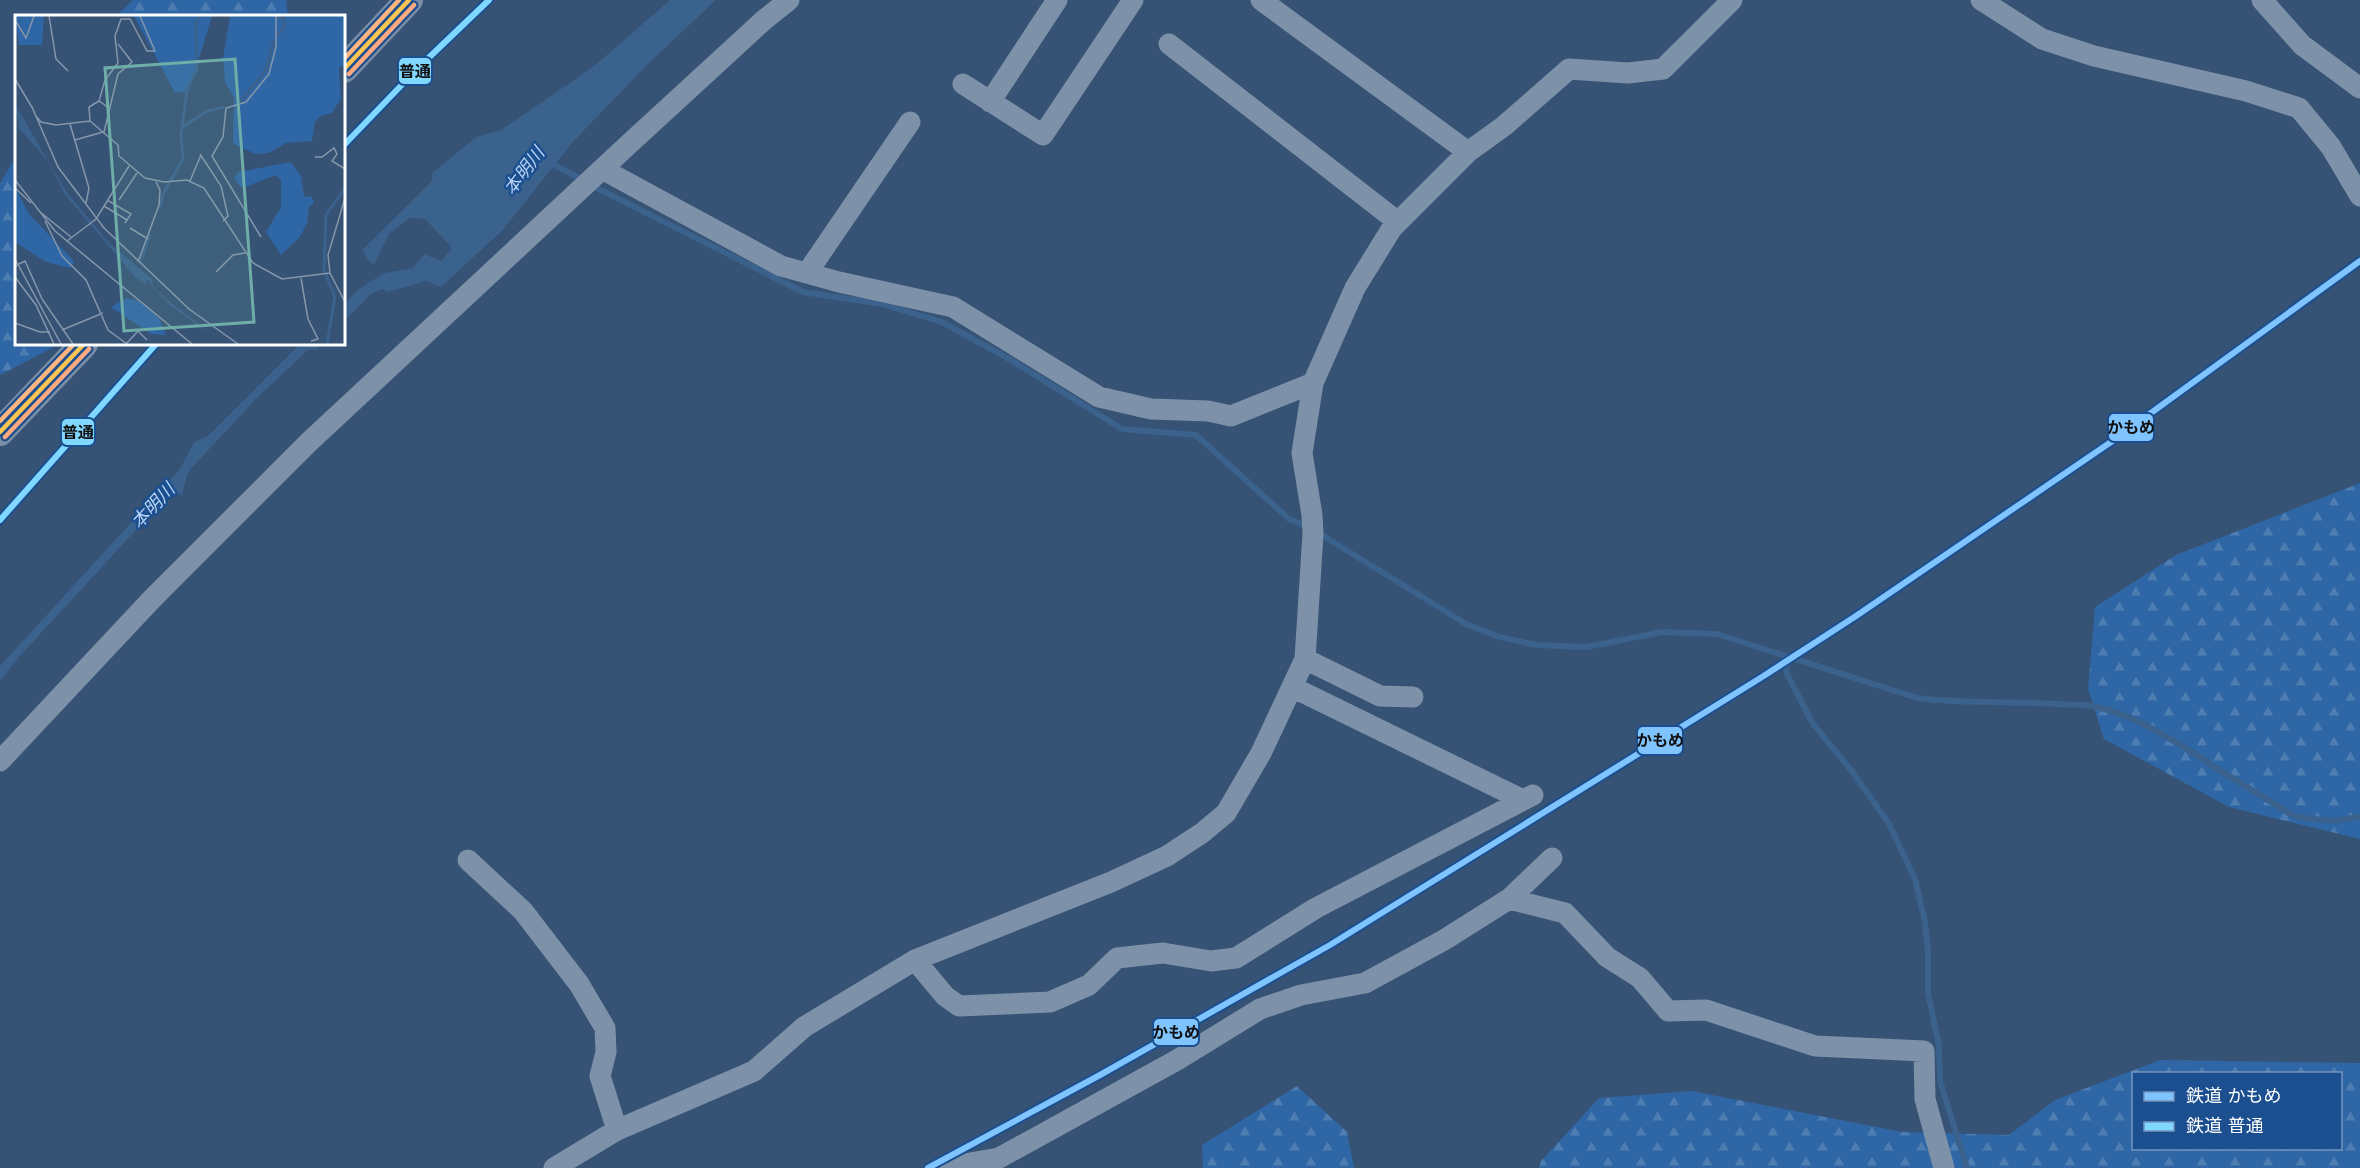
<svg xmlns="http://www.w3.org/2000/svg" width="2360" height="1168" font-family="Jost,'Noto Sans JP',sans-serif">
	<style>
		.forest { fill: url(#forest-firs); fill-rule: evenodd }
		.water { fill: #3b618d }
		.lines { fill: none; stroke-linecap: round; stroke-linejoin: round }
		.stream { stroke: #3b618d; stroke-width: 6 }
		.street { stroke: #7d92a8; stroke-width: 21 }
		.secondary { stroke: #798da4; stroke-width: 28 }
		.bus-1-casing { stroke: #1b4f8f; stroke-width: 9 }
		.bus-2-casing { stroke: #1b4f8f; stroke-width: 9 }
		.bus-3-casing { stroke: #1b4f8f; stroke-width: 9 }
		.bus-1 { stroke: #fcc553; stroke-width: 4.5 }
		.bus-2 { stroke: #ffa980; stroke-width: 4.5 }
		.bus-3 { stroke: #ffb580; stroke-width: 4.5 }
		.rail-1-casing { stroke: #1b4f8f; stroke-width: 10 }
		.rail-2-casing { stroke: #1b4f8f; stroke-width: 10 }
		.rail-1 { stroke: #80c4ff; stroke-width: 6 }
		.rail-2 { stroke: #80d7ff; stroke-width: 6 }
		.labels { text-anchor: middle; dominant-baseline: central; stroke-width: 5; stroke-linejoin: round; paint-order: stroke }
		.water-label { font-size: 18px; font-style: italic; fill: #b5d3f5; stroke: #1b4f8f }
		.inset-river { fill: none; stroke: #3b618d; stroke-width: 3 }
		.inset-road { fill: none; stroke: #8697ac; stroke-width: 1.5 }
		.view { fill: #6fada8; fill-opacity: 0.15; stroke: #6fada8; stroke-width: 3 }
		.inset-edge { fill: none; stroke: #fff; stroke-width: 3 }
		.line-badge { stroke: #1b4f8f; stroke-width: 2 }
		.pale-badge-label { font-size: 16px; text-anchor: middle; font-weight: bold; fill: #111 }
	</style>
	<defs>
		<pattern id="forest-firs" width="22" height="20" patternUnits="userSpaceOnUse" patternTransform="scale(1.5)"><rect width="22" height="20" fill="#2f66a5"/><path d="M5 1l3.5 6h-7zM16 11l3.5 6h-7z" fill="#4e7db2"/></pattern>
	</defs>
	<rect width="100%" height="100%" fill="#365274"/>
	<!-- forest -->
	<path class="forest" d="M 133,0 L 286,0 L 288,16 L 116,16 Z
		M 16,156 L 16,344 L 60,344 L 0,375 L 0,184 Z
		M 2360,483 L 2360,839 L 2229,807 L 2104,739 L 2088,689 L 2095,607 L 2176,555 Z
		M 2160,1060 L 2360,1063 L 2360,1168 L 1539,1168 L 1541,1161 L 1599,1098 L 1692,1091 L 1902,1132 L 2009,1135 L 2055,1100 ZM 2134,1074 L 2340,1074 L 2340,1148 L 2134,1148 Z
		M 1297,1086 L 1347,1132 L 1354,1168 L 1203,1168 L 1202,1145 Z"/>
	<!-- water -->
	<path class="water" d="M 670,0 L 716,0 L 648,64 L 571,144 L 503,230 L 441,287 L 426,281 L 388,292 L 382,289 L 371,294 L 344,321 L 344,304 L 359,289 L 384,273 L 413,268 L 424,254 L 441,261 L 452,248 L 425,219 L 410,218 L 389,234 L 374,265 L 368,260 L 362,250 L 433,180 L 431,174 L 476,137 L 501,130 L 593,67 Z
		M 300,344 L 322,344 L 315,350 L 309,349 L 256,399 L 188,472 L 182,495 L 170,493 L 20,656 L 0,681 L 0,666 L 180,469 L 194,442 L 208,436 Z"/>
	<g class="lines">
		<!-- stream -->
		<path class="stream" d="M 549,162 L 582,180
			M 591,185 L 803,292 L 882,304 L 942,322 L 1011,360 L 1122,429 L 1196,435 L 1289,519 L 1308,527
			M 1317,532 L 1466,624 L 1500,637 L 1536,645 L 1586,647 L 1662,632 L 1717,634 L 1917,698 C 1963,704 2012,701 2059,704 C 2071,705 2084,704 2096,707 C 2136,715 2171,740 2207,761 L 2209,764 L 2296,817 L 2331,821 L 2360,817
			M 1784,655 L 1787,674 L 1813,724 L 1852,771 L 1889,824 L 1915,879 L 1925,922 L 1928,952 L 1928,993 L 1939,1046 L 1940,1081 L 1967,1168"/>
		<!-- street -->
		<path class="street" d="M 1261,0 L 1468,152
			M 1981,0 L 2042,39 L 2094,56 L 2246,91 L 2299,108 L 2331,147 L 2360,196
			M 2262,0 L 2302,45 L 2360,88
			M 1169,44 L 1398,222
			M 963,84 L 1043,135 L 1133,0
			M 990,102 L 1057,0
			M 602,169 L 781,266 L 839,282 L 953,307 L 1099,397 L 1151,409 L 1208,411 L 1231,416 L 1313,383
			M 807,273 L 910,122
			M 1305,659 L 1380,696 L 1413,697
			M 1292,687 L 1523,800
			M 0,761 L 152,599 L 308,443 L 629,144 L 764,20 L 789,0
			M 468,860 L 523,911 L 579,984 L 605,1028 L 606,1052 L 600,1076 L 617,1130
			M 1509,899 L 1552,858
			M 915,960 L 945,996 L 959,1006 L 1050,1002 L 1089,985 L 1117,958 L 1163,953 L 1211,961 L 1236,958 L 1316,908 L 1533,795
			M 554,1168 L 617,1130 L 754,1071 L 804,1027 L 915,960 L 1111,882 L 1167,856 L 1202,833 L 1226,813 L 1261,753 L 1305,659 L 1313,534 L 1312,515 L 1302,453 L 1313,383 L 1355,288 L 1392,228 L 1468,152 L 1504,126 L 1569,69 L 1628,73 L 1663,69 L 1732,0
			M 941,1168 L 999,1158 L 1177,1060 L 1260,1009 L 1301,995 L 1365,983 L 1444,940 L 1509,899 L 1565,913 L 1607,957 L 1640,978 L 1668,1011 L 1706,1010 L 1815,1046 L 1924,1051 L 1925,1099 L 1944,1168"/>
		<!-- secondary -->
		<path class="secondary" d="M 344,69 L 409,0
			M 0,432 L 84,344"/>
		<!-- bus-1 casing -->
		<g class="bus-1-casing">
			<path id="bus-1" d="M 344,69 L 409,0
				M 0,432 L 84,344"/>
		</g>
		<!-- bus-2 casing -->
		<g class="bus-2-casing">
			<path id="bus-2" d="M 349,74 L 414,5
				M 5,437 L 89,349"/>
		</g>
		<!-- bus-3 casing -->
		<g class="bus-3-casing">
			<path id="bus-3" d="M 344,59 L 399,0
				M 0,421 L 74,344"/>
		</g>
		<!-- bus-1 -->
		<use href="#bus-1" class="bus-1"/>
		<!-- bus-2 -->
		<use href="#bus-2" class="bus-2"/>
		<!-- bus-3 -->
		<use href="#bus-3" class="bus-3"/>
		<!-- rail-1 casing -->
		<g class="rail-1-casing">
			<path id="rail-1" d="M 928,1168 L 1100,1075 L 1330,945 L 1762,677 L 1856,616 L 2111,442 L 2360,261"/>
		</g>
		<!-- rail-2 casing -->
		<g class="rail-2-casing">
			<path id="rail-2" d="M 344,145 L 418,68 L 489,0
				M 0,520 L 156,344"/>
		</g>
		<!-- rail-1 -->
		<use href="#rail-1" class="rail-1"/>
		<!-- rail-2 -->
		<use href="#rail-2" class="rail-2"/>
	</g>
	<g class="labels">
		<!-- water labels -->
		<g class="water-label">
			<text transform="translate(524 171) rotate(-53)">本明川</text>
			<text transform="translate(153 506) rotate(-47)">本明川</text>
		</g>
	</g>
	<!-- overview -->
	<g transform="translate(15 15)">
		<rect width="330" height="330" fill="#365274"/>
		<path d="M 0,1 L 29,1 L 27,30 L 4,30 ZM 119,1 L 197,1 L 174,76 L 160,78 ZM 215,1 L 330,1 L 330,50 L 324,53 L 326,84 L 317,98 L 305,101 L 300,107 L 297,126 L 271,128 L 254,138 L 241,139 L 218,129 L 219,83 L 210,67 L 208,43 ZM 276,147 L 286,161 L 289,181 L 297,182 L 299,188 L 294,192 L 292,208 L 285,222 L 266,240 L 251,217 L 266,192 L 266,165 L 261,160 L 227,173 L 219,163 L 224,157 ZM 0,172 L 14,199 L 59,246 L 56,253 L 31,247 L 0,227 ZM 112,283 L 123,286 L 144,303 L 151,320 L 136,319 L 96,292 Z" fill="#2f66a5"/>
		<path d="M 0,89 L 50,175 L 94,228 L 137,264 L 138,272 L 151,284 L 210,329 L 156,291 L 138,273 L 133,264 L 130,268 L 134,273 L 120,262 L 51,181 L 32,145 L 4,113 Z" fill="#3b618d"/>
		<path class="inset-river" d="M 262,21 L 269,12 L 269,2 L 263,3M 225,87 L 251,55 L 259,25M 168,112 L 192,96 L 209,92M 145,192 L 148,179 L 168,144 L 166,120 L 172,74 L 182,54 L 181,8 L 185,1M 126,246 L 135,219M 312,329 L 320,282 L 309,255 L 311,200 L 330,173"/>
		<path class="inset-road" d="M 34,1 L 41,44 L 53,56M 0,5 L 11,23 L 19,1M 0,64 L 18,94M 84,86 L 90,65 L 103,48 L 100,21 L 106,4 L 115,4 L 132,36 L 140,36 L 125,1M 17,92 L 43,152 L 89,213 L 174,294 L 223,329M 94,93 L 84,86 L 74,92 L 75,106 L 103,130 L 104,141 L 130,163 L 149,167 L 172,165 L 189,173 L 238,248 L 267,264 L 315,258M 21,101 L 26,107 L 41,110 L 75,106M 55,109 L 74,173 L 71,188M 89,117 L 103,59 L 117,47 L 103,29M 60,125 L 88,117M 185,139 L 206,171 L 213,201 L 208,206M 300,142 L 307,142 L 319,133 L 322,139 L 317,146 L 330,154M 0,165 L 40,216 L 177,329M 175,166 L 186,140M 0,173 L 16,188M 330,183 L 313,240 L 315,258 L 330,287M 92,185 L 116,199 L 110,208M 104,185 L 122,158M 89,191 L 112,205M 25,197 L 56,222M 30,206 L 47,241 L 71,265 L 93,315 L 112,329M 115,213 L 133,224M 246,222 L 197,141 L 208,122 L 211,93 L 231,87 L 254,59 L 261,32 L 261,1M 52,226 L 81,204 L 114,151M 0,244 L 46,329M 123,247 L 144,190 L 145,175 L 141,167M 0,251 L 10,246 L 27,284 L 58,329M 201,257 L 218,240 L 230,238M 0,262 L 21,290 L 39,329M 286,263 L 293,304 L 303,324 L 296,326M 0,308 L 25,317 L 35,317M 47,315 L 88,298M 111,329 L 123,316 L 132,325"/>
		<path class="view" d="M 220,44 L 239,307 L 109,316 L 90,53 Z"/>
		<rect width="330" height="330" class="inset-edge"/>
	</g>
	<g class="line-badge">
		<rect x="398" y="57" width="34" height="28" rx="6" fill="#80d7ff"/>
		<rect x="2108" y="413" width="46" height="29" rx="6" fill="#80c4ff"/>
		<rect x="61" y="418" width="34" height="28" rx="6" fill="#80d7ff"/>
		<rect x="1637" y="726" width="46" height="29" rx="6" fill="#80c4ff"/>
		<rect x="1153" y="1018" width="46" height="28" rx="6" fill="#80c4ff"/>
	</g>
	<g class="pale-badge-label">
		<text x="415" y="77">普通</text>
		<text x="2131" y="433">かもめ</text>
		<text x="78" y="438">普通</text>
		<text x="1660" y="746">かもめ</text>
		<text x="1176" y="1038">かもめ</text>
	</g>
	<!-- legend -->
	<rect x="2132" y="1072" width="210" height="78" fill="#1b4f8f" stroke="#7695bc" stroke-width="1.5"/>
	<rect x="2144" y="1092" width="30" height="9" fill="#80c4ff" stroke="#7695bc" stroke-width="1.5"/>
	<text x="2186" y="1102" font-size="18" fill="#ffffff">鉄道 かもめ</text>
	<rect x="2144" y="1122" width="30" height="9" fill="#80d7ff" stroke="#7695bc" stroke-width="1.5"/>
	<text x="2186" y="1132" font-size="18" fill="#ffffff">鉄道 普通</text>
</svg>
